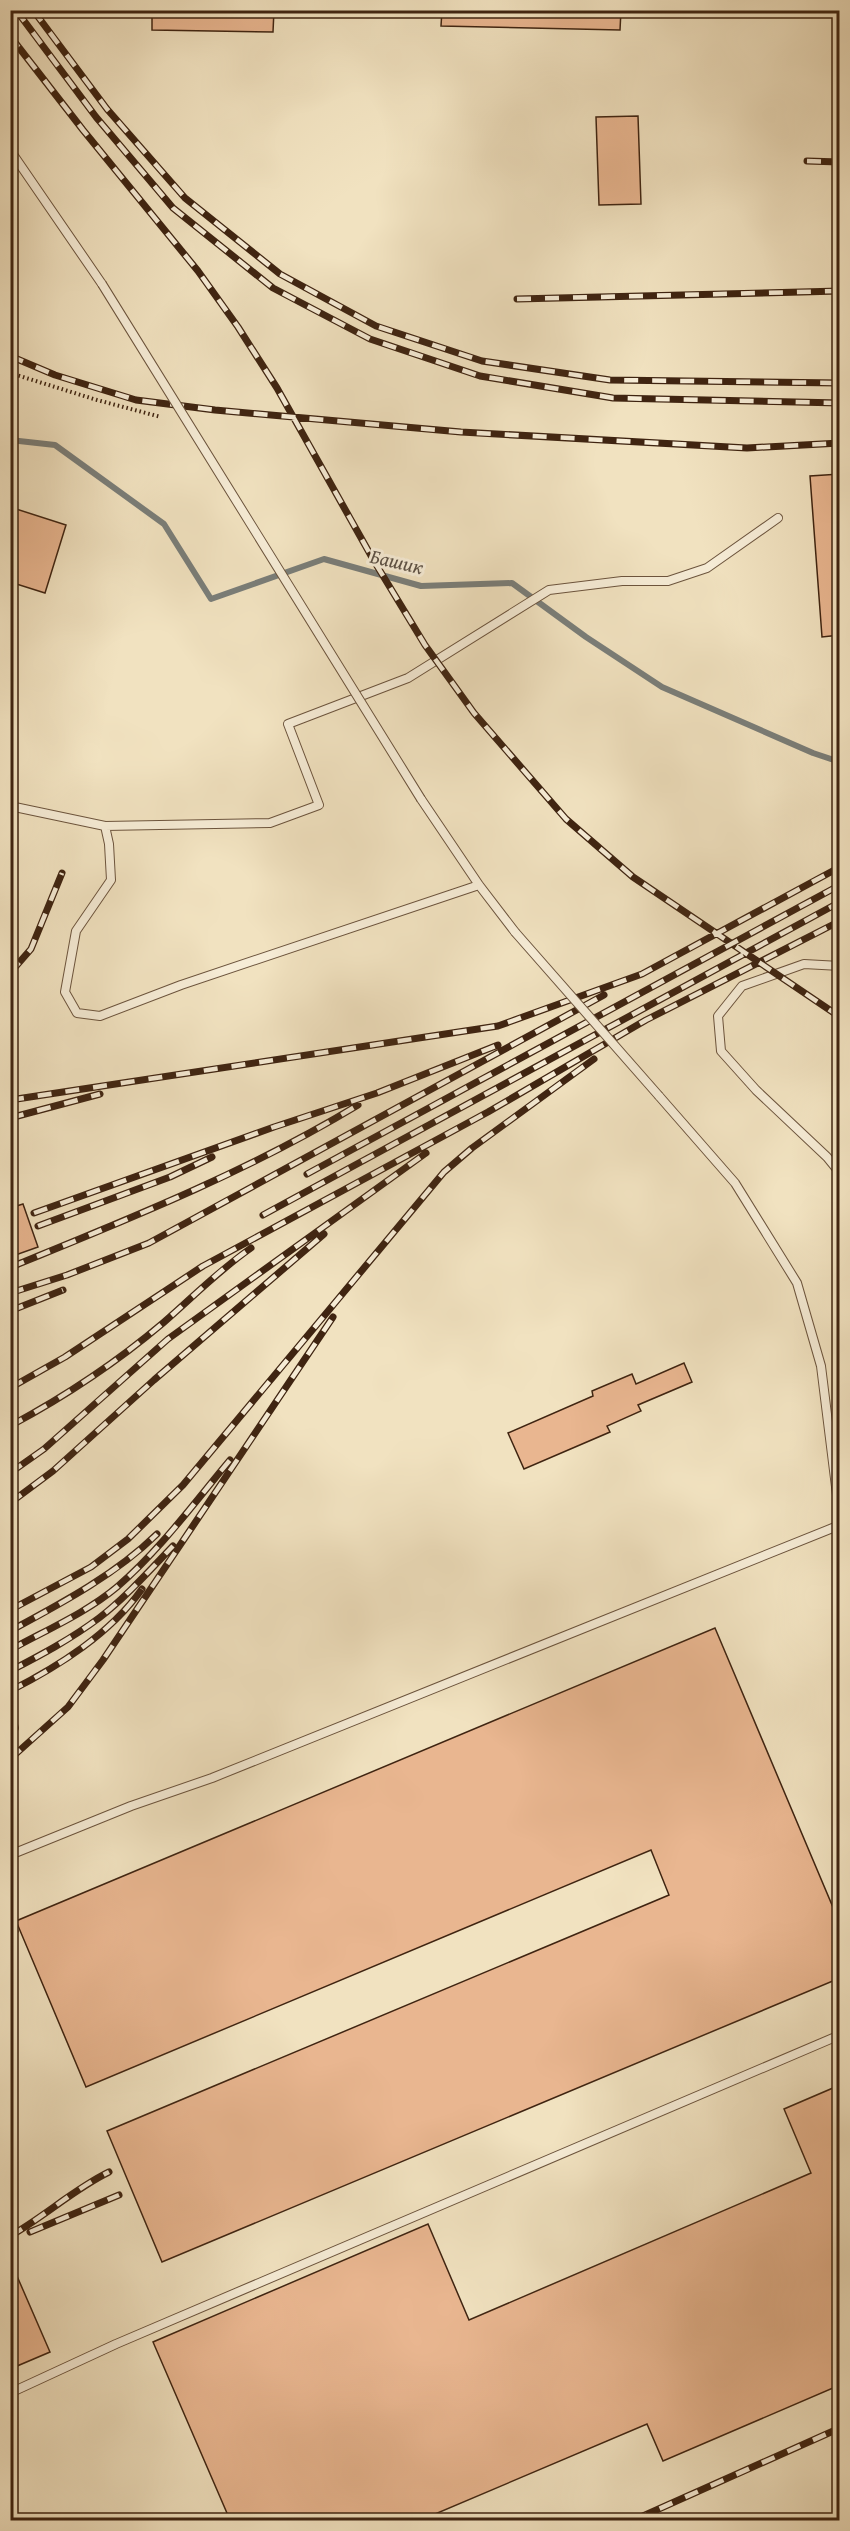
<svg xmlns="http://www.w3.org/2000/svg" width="850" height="2531" font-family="'Gentium Book Plus',serif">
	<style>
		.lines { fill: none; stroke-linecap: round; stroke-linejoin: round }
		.stream { stroke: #7a7e79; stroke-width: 6 }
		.building { fill: #e9b690; stroke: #3f2411; stroke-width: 1.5 }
		.service-casing { stroke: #6c543d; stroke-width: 10 }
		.path { stroke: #3f2411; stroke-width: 4; stroke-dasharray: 1.5 3; stroke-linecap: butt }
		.service { stroke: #f6ecd6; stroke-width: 8 }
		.rail-casing { stroke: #3f2411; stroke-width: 7 }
		.rail { stroke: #f6ecd6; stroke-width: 4.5; stroke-dasharray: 14; stroke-linecap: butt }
		.service-bridge-casing { stroke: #6c543d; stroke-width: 10; stroke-linecap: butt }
		.service-bridge { stroke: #f6ecd6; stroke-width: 8 }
		.labels { text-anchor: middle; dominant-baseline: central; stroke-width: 6; stroke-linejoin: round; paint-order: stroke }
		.water-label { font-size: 20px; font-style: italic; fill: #5c5145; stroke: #f6ecd6 }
	</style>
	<rect width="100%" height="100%" fill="#f1e2c0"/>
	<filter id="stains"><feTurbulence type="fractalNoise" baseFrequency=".00333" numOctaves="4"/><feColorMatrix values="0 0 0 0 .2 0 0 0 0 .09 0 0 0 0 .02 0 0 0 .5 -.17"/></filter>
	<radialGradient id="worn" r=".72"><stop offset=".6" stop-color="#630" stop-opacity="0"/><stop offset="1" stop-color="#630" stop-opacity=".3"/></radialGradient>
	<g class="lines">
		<!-- stream -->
		<path class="stream" d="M 10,440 L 55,445 L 164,524 L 211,599 L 324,559 L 421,586 L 512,583 L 586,637 L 662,687 L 813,753 L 840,762"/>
	</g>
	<!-- building -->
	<path class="building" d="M 152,10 L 274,10 L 273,32 L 152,30 Z
		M 442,10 L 621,10 L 620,30 L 441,26 Z
		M 638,116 L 641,204 L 599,205 L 596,117 Z
		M 840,474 L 840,635 L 822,637 L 810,476 Z
		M 10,507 L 66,525 L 45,593 L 10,582 Z
		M 23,1204 L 38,1247 L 10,1257 L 10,1208 Z
		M 684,1363 L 692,1382 L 638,1405 L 641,1411 L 607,1426 L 610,1432 L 524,1469 L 508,1433 L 593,1396 L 592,1391 L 632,1374 L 636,1384 Z
		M 715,1628 L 840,1924 L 840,1978 L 162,2262 L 107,2131 L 669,1895 L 651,1850 L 86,2087 L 16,1921 Z
		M 840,2085 L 840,2385 L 663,2461 L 647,2424 L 421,2520 L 230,2520 L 153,2342 L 428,2224 L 469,2320 L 811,2173 L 784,2109 Z
		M 10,2260 L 50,2352 L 10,2369 Z"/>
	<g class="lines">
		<!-- service casing -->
		<g class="service-casing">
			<path id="service" d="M 10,150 L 102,284
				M 421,799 L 479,885 L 515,932
				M 10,806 L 105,826 L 109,844 L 111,880 L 76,931 L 65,992 L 77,1013 L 100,1016 L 181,985 L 479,885
				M 105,826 L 270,823 L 319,805 L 288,724 L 408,678 L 549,590 L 622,581 L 668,581 L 707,568 L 778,518
				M 840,966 L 804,964 L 742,986 L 718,1016 L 721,1051 L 756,1090 L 827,1157 L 840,1173
				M 659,1096 L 735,1183 L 797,1283 L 821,1366 L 840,1519
				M 10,1714 L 14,1728 L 10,1731
				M 10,1855 L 131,1806 L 212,1778 L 840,1525
				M 10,2393 L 116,2344 L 840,2035"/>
		</g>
		<!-- path -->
		<path class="path" d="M 10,373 L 97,400 L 161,417"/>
		<!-- service -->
		<use href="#service" class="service"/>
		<!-- rail casing -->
		<g class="rail-casing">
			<path id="rail" d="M 16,10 L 96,117 L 173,208 L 273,288 L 370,339 L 480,376 L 613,398 L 840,403
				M 33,10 L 107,109 L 185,198 L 280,274 L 376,326 L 482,361 L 610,380 L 840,383
				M 10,36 L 83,130 L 198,271 L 238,327 L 277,388 L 374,561 L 425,645 L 474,713 L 566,819 L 633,877 L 840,1017
				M 807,161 L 840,162
				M 517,299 L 840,291
				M 10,356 L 55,375 L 136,400 L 215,410 L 461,432 L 747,448 L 840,443
				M 10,973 L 31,949 L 62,873
				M 10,1100 L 498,1026 L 642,974 L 840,867
				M 10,1118 L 100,1094
				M 307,1174 L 840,885
				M 34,1213 L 274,1127 L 377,1093 L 498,1045
				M 263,1215 L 840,902
				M 38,1226 L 170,1177 L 212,1157
				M 11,1267 C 129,1219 249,1171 358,1105
				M 10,1293 L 67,1275 L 149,1243 L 604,995
				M 10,1311 L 63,1290
				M 10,1388 L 65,1357 L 203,1266 L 488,1112 L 646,1020 L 840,921
				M 10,1426 C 64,1397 117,1362 163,1323 C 193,1297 218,1271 251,1248
				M 10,1473 L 44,1449 L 168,1339 L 426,1153
				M 10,1503 L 53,1471 L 154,1380 L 324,1234
				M 10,1610 L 91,1567 L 128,1539 L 183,1485 L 444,1172 L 472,1148 L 594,1059
				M 10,1631 C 62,1603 115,1575 157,1534
				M 10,1650 C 46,1630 86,1613 117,1587 C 160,1550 194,1503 230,1460
				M 10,1671 C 41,1655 71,1639 99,1618 C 126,1597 149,1571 173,1546
				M 10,1691 C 59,1666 110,1634 142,1589
				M 10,1759 L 68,1707 L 103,1660 L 333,1317
				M 10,1933 L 15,1931
				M 30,2232 L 119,2195
				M 10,2236 C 44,2217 74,2189 109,2172
				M 10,2520 L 14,2520
				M 634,2520 L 840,2428"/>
		</g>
		<!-- rail -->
		<use href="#rail" class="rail"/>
		<!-- service-bridge casing -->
		<g class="service-bridge-casing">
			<path id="service-bridge" d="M 102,284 L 421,799
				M 515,932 L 659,1096"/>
		</g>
		<!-- service-bridge -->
		<use href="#service-bridge" class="service-bridge"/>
	</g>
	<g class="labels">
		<!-- water labels -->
		<g class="water-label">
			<text transform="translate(397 561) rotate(13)">Башик</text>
		</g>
	</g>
	<!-- margin -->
	<rect width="850" height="2531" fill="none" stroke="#f1e2c0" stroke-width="36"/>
	<rect x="12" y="12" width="826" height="2507" fill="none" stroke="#3f2411" stroke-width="3"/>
	<rect x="18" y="18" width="814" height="2495" fill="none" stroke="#3f2411" stroke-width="1.5"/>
	<rect width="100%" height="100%" filter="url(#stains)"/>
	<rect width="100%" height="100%" fill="url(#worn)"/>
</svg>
